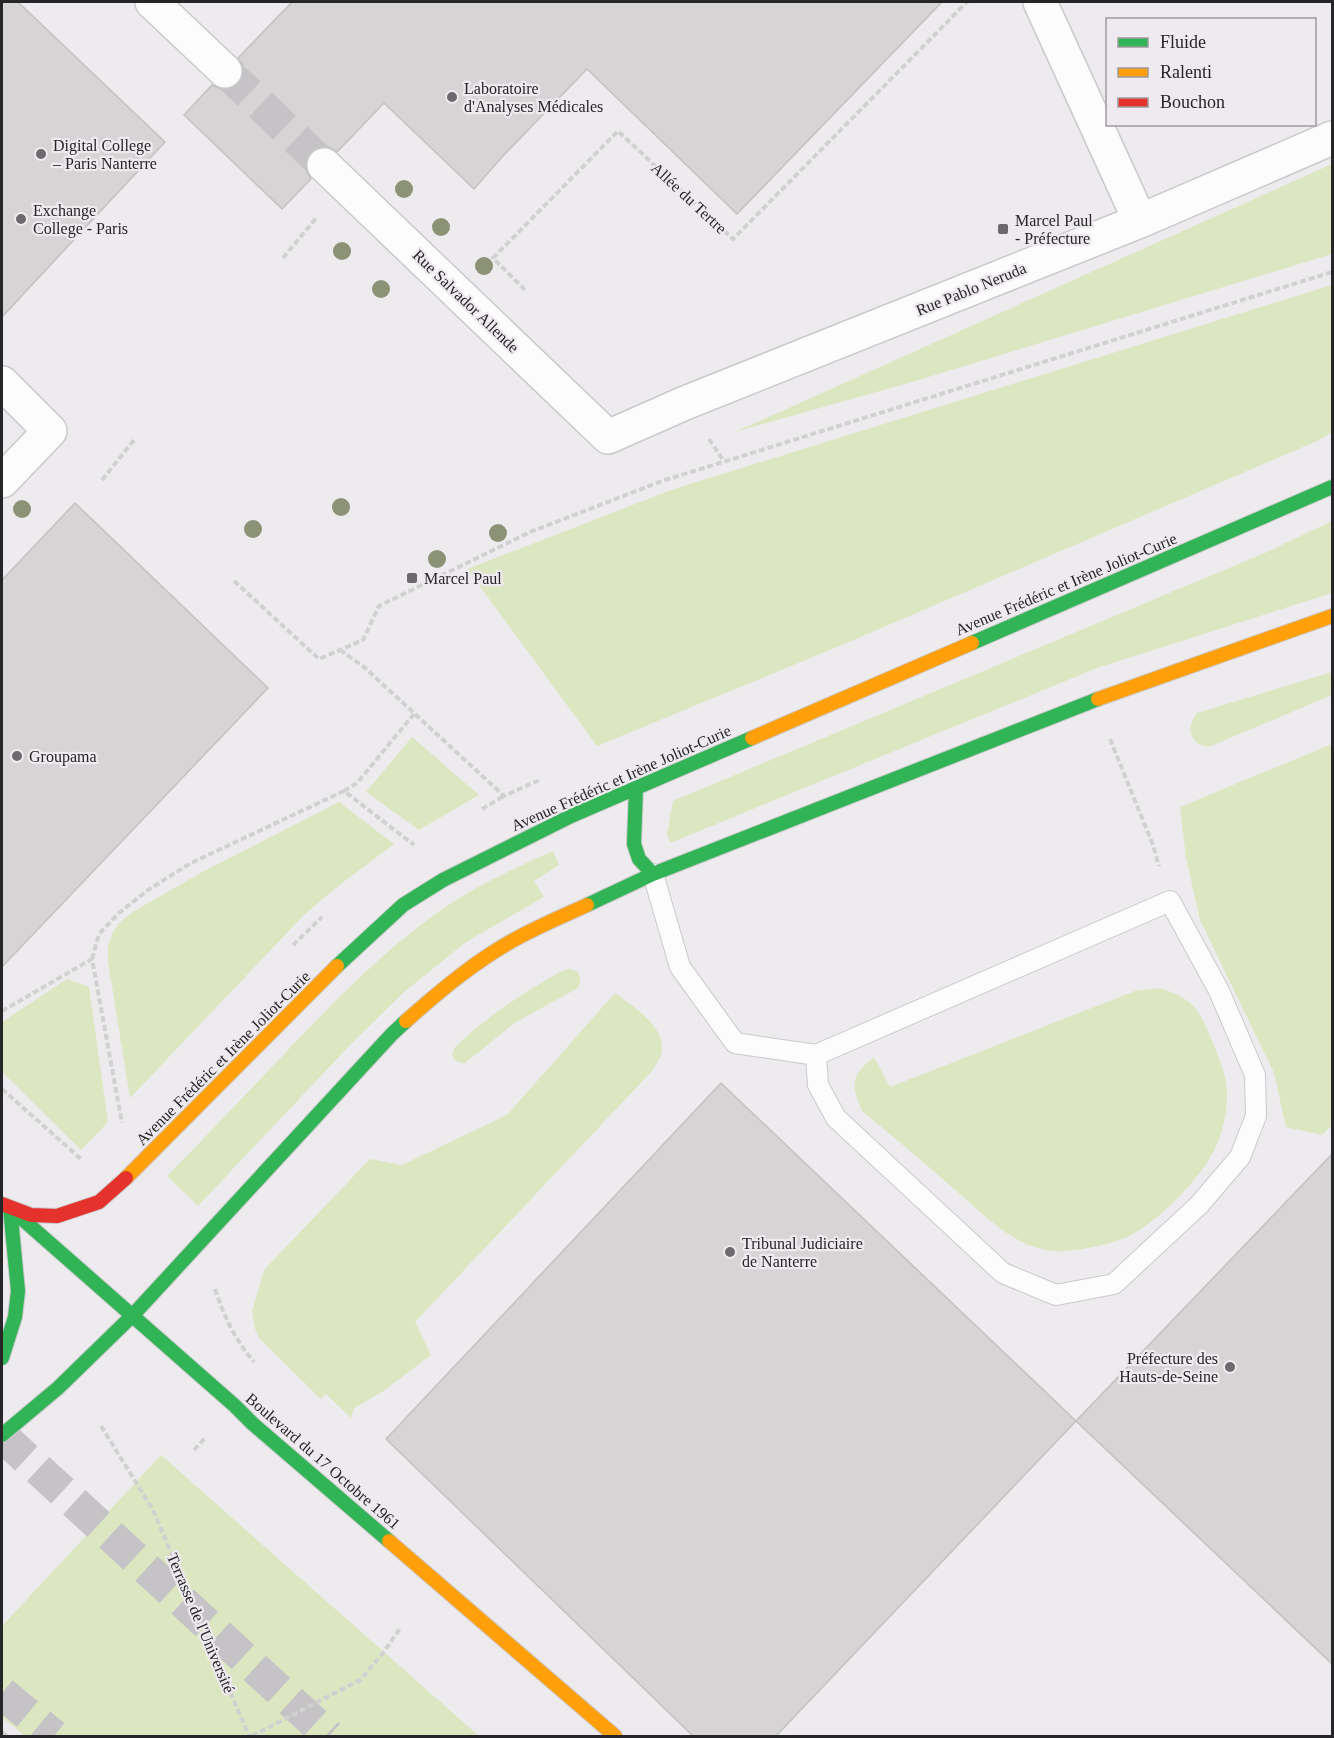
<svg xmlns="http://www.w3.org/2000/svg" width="1334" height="1738" font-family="Georgia,serif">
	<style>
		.green { fill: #dce7c1 }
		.building { fill: #d6d4d5; stroke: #c3c1c1; stroke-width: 1.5 }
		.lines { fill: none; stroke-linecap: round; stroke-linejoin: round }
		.street-tunnel { stroke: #c5c3c6; stroke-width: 33; stroke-dasharray: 33 16; stroke-linecap: butt }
		.highway-tunnel { stroke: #c5c3c6; stroke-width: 33; stroke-dasharray: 33 16; stroke-linecap: butt }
		.lane-casing { stroke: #cac9cb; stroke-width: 22 }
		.street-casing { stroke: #cac9cb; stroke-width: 36 }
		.fast-casing { stroke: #cac9cb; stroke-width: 16 }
		.slow-casing { stroke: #cac9cb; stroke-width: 16 }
		.jam-casing { stroke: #cac9cb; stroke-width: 16 }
		.path { stroke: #d1d1d1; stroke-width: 4; stroke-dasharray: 6 3; stroke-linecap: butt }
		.lane { stroke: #fcfcfc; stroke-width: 20 }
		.street { stroke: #fcfcfc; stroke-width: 33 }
		.fast { stroke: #30b455; stroke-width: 14 }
		.slow { stroke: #ff9f0a; stroke-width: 14 }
		.jam { stroke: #e5322d; stroke-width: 14 }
		.tree { fill: #8c9275 }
		.poi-dot { fill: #6c6a6d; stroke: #eeeaef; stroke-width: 2 }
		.labels { text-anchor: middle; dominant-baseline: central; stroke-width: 4.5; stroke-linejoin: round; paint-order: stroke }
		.poi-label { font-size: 16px; fill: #262527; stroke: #eeeaef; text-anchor: start }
		.street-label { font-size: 16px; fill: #262527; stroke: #eeeaef }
	</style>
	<rect width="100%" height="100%" fill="#edebee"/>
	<!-- green -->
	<path class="green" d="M 1332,164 L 1332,254 L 912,382 L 735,432 Z
		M 1332,285 L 1332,432 L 1317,441 L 842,645 L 597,746 L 467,569 L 674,489 Z
		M 1332,521 L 1332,593 L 1097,668 L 670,843 L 667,835 L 673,801 L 1267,552 Z
		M 1332,672 L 1332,695 L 1211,746 C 1190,748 1185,727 1197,713 Z
		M 412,737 L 479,795 L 419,830 L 366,792 Z
		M 1332,744 L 1332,1125 L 1322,1135 L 1286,1127 L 1274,1073 L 1200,920 L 1186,858 L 1180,807 Z
		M 339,802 L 394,844 L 337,887 L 304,915 L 130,1098 L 108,962 L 108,946 L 113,932 L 120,922 L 136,910 L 204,871 Z
		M 553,851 L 559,865 L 534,881 L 544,897 L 466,942 L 404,992 L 351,1044 L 198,1206 L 167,1176 C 201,1141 235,1106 268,1071 C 323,1013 376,956 441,910 C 475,886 515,868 553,851 Z
		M 570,969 L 577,971 C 581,977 581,982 578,988 L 516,1022 L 465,1063 C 459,1063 455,1061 452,1056 L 454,1048 C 487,1016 524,992 564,970 Z
		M 67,979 L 89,987 L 108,1122 L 81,1150 L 2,1072 L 2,1022 Z
		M 1159,988 C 1195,999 1199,1010 1213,1043 C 1219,1058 1226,1074 1227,1091 C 1228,1111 1222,1138 1211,1156 C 1196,1183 1151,1229 1122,1239 C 1109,1244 1095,1247 1082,1249 C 1068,1251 1056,1253 1042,1249 C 1008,1242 978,1209 953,1188 C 923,1162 893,1136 862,1111 C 851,1084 850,1076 874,1057 L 890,1087 L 1135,991 Z
		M 615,993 C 632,1006 664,1025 662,1050 C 662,1057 655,1065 652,1071 L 415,1322 L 431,1355 L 382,1392 L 354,1408 L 351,1418 L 326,1394 L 321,1399 L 260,1339 L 255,1329 L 252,1311 L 264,1270 L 370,1159 L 402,1165 L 507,1115 Z
		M 161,1455 L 479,1736 L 25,1736 L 2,1717 L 2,1626 Z"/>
	<!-- building -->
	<path class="building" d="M 2,2 L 18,2 L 165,142 L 2,317 Z
		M 292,2 L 942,2 L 737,214 L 587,69 L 503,156 L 474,189 L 384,103 L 337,152 L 329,147 L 319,147 L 310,153 L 306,160 L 306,170 L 311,179 L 282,209 L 184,115 L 212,85 L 221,89 L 231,89 L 238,84 L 243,75 L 243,65 L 238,58 Z
		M 75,503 L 268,688 L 2,967 L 2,580 Z
		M 721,1083 L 1076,1421 L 775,1737 L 694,1737 L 386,1439 Z
		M 1332,1154 L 1332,1664 L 1076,1421 Z"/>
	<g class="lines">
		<!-- street-tunnel -->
		<path class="street-tunnel" d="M 225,71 L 324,165"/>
		<!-- highway-tunnel -->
		<path class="highway-tunnel" d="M 2,1436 L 329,1736
			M 2,1693 L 54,1736"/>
		<!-- lane casing -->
		<g class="lane-casing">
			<path id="lane" d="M 653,874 L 680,967 L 735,1043 L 816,1055 L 1170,901 L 1219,991 L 1255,1075 L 1256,1116 L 1240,1157 L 1199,1205 L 1114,1284 L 1056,1295 L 1003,1273 L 836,1118 L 818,1085 L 816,1055"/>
		</g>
		<!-- street casing -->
		<g class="street-casing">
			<path id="street" d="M 152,2 L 225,71
				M 1040,2 L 1140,221
				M 324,165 L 608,437 L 685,403 L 1140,221 L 1332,138
				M 2,383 L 50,431 L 2,481"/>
		</g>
		<!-- fast casing -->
		<g class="fast-casing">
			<path id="fast" d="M 972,643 L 1332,487
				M 636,788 L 634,844 L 639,859 L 653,874
				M 587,905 L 653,874 L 1098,699
				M 337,966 L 403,905 L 443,880 L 571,816 L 752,738
				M 11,1209 L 235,1406 L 253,1424 L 389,1541
				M 2,1358 L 15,1317 L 18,1291 L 10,1208
				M 2,1435 L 58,1388 L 132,1316 L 392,1034 L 406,1021"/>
		</g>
		<!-- slow casing -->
		<g class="slow-casing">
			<path id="slow" d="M 1098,699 L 1332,616
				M 752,738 L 972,643
				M 406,1021 C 442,989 480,957 523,935 C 544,924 565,915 587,905
				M 126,1178 L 337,966
				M 389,1541 L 615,1736"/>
		</g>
		<!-- jam casing -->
		<g class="jam-casing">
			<path id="jam" d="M 2,1204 L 31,1215 L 57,1216 L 99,1202 L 126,1178"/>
		</g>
		<!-- path -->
		<path class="path" d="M 283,258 L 317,217
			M 525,290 L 493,258 L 618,131 L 733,239 L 967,2
			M 709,439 L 723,460
			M 102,480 L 134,440
			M 234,581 L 319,659 L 363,640 L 379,606 L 530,532 L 662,481 L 1332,272
			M 340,650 L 364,667 L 504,796 L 537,781 L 538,785
			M 1110,739 L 1153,845 L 1159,866
			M 344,791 L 357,783 L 414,714
			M 482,809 L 504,796
			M 293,945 L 322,917
			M 92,959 L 99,934 L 119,913 L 148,890 L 191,863 L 344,791 L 414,845
			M 2,1011 L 92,959 L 122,1123
			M 2,1089 L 82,1160
			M 215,1289 C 224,1316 235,1340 254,1362
			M 101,1426 L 153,1510 L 249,1736
			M 194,1450 L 206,1437
			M 2,1732 L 7,1736
			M 252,1736 L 360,1680 L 383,1653 L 401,1627"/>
		<!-- lane -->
		<use href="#lane" class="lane"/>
		<!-- street -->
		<use href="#street" class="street"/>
		<!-- fast -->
		<use href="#fast" class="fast"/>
		<!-- slow -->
		<use href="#slow" class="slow"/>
		<!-- jam -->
		<use href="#jam" class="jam"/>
	</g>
	<!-- trees -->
	<g class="tree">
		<circle cx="404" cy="189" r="9"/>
		<circle cx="441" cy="227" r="9"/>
		<circle cx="342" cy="251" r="9"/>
		<circle cx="484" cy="266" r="9"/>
		<circle cx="381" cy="289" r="9"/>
		<circle cx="341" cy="507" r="9"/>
		<circle cx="22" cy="509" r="9"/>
		<circle cx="253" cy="529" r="9"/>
		<circle cx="498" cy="533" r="9"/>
		<circle cx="437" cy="559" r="9"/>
	</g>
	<!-- markers -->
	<g class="poi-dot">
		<circle cx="452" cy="97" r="6"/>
		<circle cx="41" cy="154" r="6"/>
		<circle cx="21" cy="219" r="6"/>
		<rect x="997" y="223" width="12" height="12" rx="3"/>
		<rect x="406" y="572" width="12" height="12" rx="3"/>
		<circle cx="17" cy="756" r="6"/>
		<circle cx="730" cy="1252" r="6"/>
		<circle cx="1230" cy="1367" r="6"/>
	</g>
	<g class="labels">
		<!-- poi labels -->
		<g class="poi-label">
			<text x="464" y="88">Laboratoire<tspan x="464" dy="18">d'Analyses Médicales</tspan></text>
			<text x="53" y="145">Digital College<tspan x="53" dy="18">– Paris Nanterre</tspan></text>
			<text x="33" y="210">Exchange<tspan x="33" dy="18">College - Paris</tspan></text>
			<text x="1015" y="220">Marcel Paul<tspan x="1015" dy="18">- Préfecture</tspan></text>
			<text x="424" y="578">Marcel Paul</text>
			<text x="29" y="756">Groupama</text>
			<text x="742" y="1243">Tribunal Judiciaire<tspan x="742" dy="18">de Nanterre</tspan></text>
			<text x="1218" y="1358" text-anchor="end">Préfecture des<tspan x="1218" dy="18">Hauts-de-Seine</tspan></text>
		</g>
		<!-- street labels -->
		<g class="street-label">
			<text transform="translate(689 198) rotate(43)">Allée du Tertre</text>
			<text transform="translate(971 289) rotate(-22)">Rue Pablo Neruda</text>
			<text transform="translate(466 301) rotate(44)">Rue Salvador Allende</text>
			<text transform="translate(1066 584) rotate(-23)">Avenue Frédéric et Irène Joliot-Curie</text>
			<text transform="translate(621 778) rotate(-24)">Avenue Frédéric et Irène Joliot-Curie</text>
			<text transform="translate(223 1058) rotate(-45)">Avenue Frédéric et Irène Joliot-Curie</text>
			<text transform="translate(323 1461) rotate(41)">Boulevard du 17 Octobre 1961</text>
			<text transform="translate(201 1623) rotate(67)">Terrasse de l'Université</text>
		</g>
	</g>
	<!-- border -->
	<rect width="1334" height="1738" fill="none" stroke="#262527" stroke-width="6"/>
	<!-- legend -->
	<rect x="1106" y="18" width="210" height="108" fill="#eeeaef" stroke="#9e9b9f" stroke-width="1.5"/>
	<rect x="1118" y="38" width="30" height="9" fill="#30b455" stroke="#9e9b9f" stroke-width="1.5"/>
	<text x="1160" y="48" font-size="18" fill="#262527">Fluide</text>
	<rect x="1118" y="68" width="30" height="9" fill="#ff9f0a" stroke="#9e9b9f" stroke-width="1.5"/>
	<text x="1160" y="78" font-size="18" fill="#262527">Ralenti</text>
	<rect x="1118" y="98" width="30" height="9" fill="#e5322d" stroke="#9e9b9f" stroke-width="1.5"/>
	<text x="1160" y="108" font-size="18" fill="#262527">Bouchon</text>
</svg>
